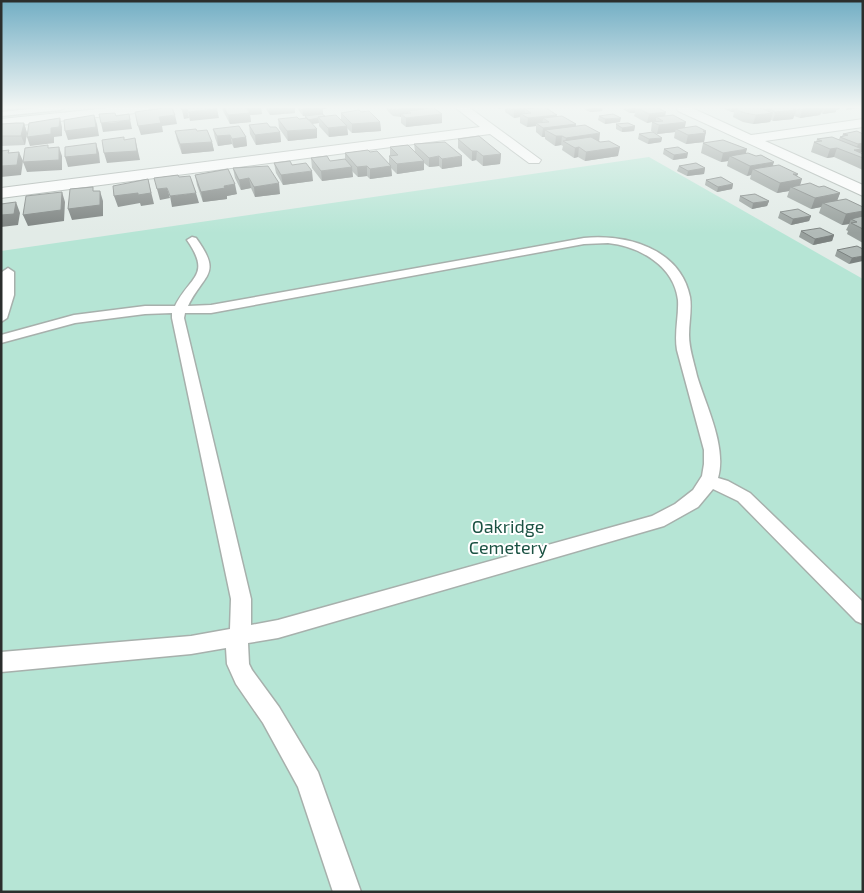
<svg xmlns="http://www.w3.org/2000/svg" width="864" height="893" font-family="'Exo 2',sans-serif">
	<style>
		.green { fill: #b6e5d5 }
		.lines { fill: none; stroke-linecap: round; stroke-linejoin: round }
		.service-casing { stroke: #a7b0ac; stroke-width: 3 }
		.minor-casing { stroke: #a7b0ac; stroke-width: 2 }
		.service { fill: #fff; fill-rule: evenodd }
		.minor { fill: #fff; fill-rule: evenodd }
		.wall { fill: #98a09d }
		.shaded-wall { fill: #7c8280 }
		.building { fill: #b1bab7; stroke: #7c8280 }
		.labels { text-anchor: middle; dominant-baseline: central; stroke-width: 4; stroke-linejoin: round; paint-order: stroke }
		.park-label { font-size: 18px; fill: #1b5243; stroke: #fff }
	</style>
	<rect width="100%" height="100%" fill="#e2ebe7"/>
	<!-- green -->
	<path class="green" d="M 649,157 L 863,279 L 863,892 L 1,892 L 1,251 Z"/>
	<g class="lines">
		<!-- service casing -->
		<g class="service-casing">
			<path id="service" d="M 38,108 L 64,108 L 60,110 L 1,116 L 1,112 Z
				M 192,237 L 196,238 C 223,275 204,273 188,306 L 211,305 L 584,238 C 626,234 680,248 690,297 C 692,309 689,322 689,335 C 689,349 694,362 697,376 C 706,406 727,447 718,478 L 728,481 L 750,493 L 863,602 L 863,624 L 856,621 L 738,501 L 713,489 L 698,507 L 664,526 L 278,638 L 248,643 L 249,664 L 252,670 L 279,707 L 318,772 L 361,892 L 333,892 L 298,787 L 263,723 L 236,684 L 227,664 L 226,648 L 191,654 L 1,672 L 1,652 L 191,636 L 230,629 L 231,599 L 172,318 L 172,313 L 145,314 L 75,323 L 1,343 L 1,335 L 74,315 L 145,306 L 175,306 C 190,276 212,276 187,240 ZM 608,243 C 638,246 674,265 678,300 C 679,316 674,333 677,350 L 704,450 L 704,464 L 702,476 L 693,490 L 675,504 L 652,516 L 278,620 L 251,625 L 251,599 L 184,318 L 185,313 L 211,313 L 584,244 Z
				M 8,268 L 14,272 L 14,295 L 7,318 L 1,322 L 2,272 Z"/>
		</g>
		<!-- minor casing -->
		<g class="minor-casing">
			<path id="minor" d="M 108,108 L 151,108 L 145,112 L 1,127 L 1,119 Z
				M 456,108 L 470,108 L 541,160 L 539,163 L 529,163 L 490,134 L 1,198 L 1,188 L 480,127 Z
				M 676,108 L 692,108 L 751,135 L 863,119 L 863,127 L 765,141 L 863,185 L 863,196 L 678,111 Z"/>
		</g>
		<!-- service -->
		<use href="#service" class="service"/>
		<!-- minor -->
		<use href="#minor" class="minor"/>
	</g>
	<!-- wall -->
	<path class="wall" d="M 222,108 L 261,108 L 262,114 L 250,115 L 251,122 L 230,124 L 223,111 Z
		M 265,108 L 295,108 L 295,113 L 270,115 Z
		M 297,108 L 326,108 L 326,109 L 323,109 L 323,114 L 322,114 L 325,116 L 341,120 L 341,113 L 361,112 L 380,122 L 381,131 L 352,133 L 347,128 L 348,135 L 329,137 L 319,126 L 319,123 L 312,124 L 317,129 L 317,138 L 288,141 L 279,128 L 278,119 L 305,119 L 305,116 L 303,116 Z
		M 387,108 L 427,108 L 442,114 L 442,123 L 406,127 L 401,123 L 401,117 L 393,116 L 387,110 Z
		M 498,108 L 547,108 L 557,115 L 557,116 L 576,124 L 576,126 L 599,141 L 618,156 L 585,161 L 578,157 L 574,158 L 562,150 L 563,146 L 561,145 L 555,146 L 545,139 L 545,137 L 542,137 L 536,132 L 536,126 L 527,127 L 520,123 L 520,117 L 514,118 L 505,112 L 505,108 L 499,109 Z
		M 586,108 L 603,108 L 602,111 L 590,112 L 585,110 Z
		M 620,108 L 658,108 L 665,116 L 685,127 L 706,131 L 704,142 L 686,144 L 674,138 L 675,132 L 657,134 L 651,131 L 652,122 L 647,123 L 634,116 L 635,113 L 630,113 Z
		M 722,108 L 840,108 L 839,109 L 836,110 L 836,112 L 823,114 L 821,113 L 820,115 L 800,118 L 794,116 L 793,119 L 773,121 L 771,120 L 770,122 L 753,124 L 743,122 L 733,117 L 734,112 L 731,112 Z
		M 599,116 L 620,122 L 605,124 L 598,120 Z
		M 24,123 L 27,133 L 25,145 L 1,146 L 1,124 Z
		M 616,124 L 635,126 L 634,131 L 622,132 L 616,129 Z
		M 249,125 L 270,127 L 280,132 L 281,142 L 256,145 L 250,134 Z
		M 213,129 L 246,137 L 247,146 L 234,148 L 232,144 L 218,146 L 215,138 Z
		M 175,131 L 197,131 L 212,142 L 214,151 L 182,154 L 177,140 Z
		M 639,134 L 662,138 L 661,142 L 648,144 L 638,139 Z
		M 843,134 L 863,134 L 863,152 L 860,153 L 863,154 L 863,170 L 834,157 L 827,158 L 811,152 L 814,142 L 816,142 L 817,139 L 839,139 L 840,137 L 842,136 Z
		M 458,139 L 501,154 L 500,164 L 483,166 L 476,160 L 472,161 L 458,148 Z
		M 703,143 L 746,153 L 797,176 L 800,185 L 819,187 L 840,193 L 837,200 L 863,207 L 863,243 L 847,234 L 848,231 L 846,230 L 849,224 L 842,225 L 819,213 L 821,207 L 811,209 L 787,197 L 789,191 L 777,193 L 750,179 L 751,175 L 747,176 L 727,166 L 728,161 L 721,162 L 701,153 Z
		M 414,144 L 462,166 L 442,169 L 439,166 L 429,167 L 424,163 L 424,170 L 397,174 L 391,168 L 392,176 L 370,179 L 367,176 L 358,177 L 352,171 L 353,177 L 322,181 L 312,168 L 311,158 L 330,161 L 345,159 L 345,153 L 370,152 L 389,164 L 389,156 L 390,156 L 390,147 L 415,151 Z
		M 664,149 L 687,158 L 673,160 L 663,154 Z
		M 274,163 L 292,165 L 313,181 L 283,185 L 276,173 Z
		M 679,166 L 705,168 L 704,174 L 687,176 L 677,171 Z
		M 233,168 L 280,194 L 255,197 L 251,188 L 241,190 L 235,178 Z
		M 195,175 L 237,194 L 227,196 L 227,199 L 203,202 L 197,185 Z
		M 706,180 L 733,184 L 732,189 L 717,192 L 705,185 Z
		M 740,196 L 769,201 L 767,206 L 752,209 L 739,201 Z
		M 780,212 L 811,216 L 809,221 L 791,225 L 778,218 Z
		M 801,231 L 834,235 L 832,241 L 813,245 L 799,237 Z
		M 863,249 L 849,264 L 835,256 L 837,250 Z"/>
	<!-- shaded-wall -->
	<path class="shaded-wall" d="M 246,108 L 261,108 L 262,114 L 250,115 L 251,122 L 230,124 L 228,115 Z
		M 269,108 L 295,108 L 295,113 L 270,115 Z
		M 303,108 L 326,108 L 326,109 L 323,109 L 323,114 L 303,116 Z
		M 405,108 L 427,108 L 427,111 L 411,113 L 408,111 L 408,116 L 401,114 L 401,117 L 400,117 L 400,109 Z
		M 525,108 L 547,108 L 531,113 L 525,109 L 525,116 L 521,114 L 520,117 L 514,118 L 514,109 Z
		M 591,108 L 603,108 L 602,111 L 590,112 Z
		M 631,108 L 636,108 L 635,113 L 630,113 Z
		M 732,108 L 735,108 L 734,112 L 731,112 Z
		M 809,108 L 823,108 L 820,115 L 800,118 L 802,109 Z
		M 825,108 L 840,108 L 839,109 L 836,110 L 836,112 L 823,114 Z
		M 847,108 L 859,108 L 846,110 Z
		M 187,109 L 189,118 L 184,119 L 182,110 Z
		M 217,109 L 219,118 L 190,121 L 188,112 Z
		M 796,110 L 793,119 L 773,121 L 775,112 Z
		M 666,112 L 664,120 L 656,117 L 656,121 L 647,123 L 649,114 Z
		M 773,113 L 770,122 L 753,124 L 756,115 Z
		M 129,114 L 132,129 L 103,132 L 101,123 L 118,122 Z
		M 442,114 L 442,123 L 406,127 L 406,118 Z
		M 94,115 L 97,124 L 99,136 L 68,140 L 65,131 Z
		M 175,115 L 177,124 L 162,126 L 163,132 L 141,135 L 138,126 L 159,117 Z
		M 557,115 L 556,123 L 549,122 L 543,118 L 542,125 L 536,123 L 536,126 L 527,127 L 528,118 Z
		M 60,118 L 62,127 L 62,136 L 54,137 L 54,143 L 30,146 L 27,137 L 51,128 Z
		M 318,118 L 319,123 L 309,124 L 308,120 Z
		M 621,118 L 620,122 L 605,124 L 605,119 Z
		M 380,122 L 381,131 L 352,133 L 352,124 Z
		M 686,122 L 684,131 L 676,129 L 675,132 L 657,134 L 659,125 Z
		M 24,123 L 27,133 L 25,145 L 21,136 Z
		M 576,124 L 575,133 L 545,130 L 545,137 L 542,137 L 543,128 Z
		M 347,126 L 348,135 L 329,137 L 328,128 Z
		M 635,126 L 634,131 L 622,132 L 622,128 Z
		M 317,129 L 317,138 L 288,141 L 287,131 Z
		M 706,131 L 704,142 L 686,144 L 688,135 Z
		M 280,132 L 281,142 L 256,145 L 255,135 Z
		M 600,133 L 599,143 L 565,142 L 566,138 Z
		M 230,135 L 232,144 L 218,146 L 217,136 Z
		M 556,136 L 562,136 L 561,145 L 555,146 Z
		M 246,137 L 247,146 L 234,148 L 232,139 Z
		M 135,138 L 140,160 L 107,163 L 104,153 Z
		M 662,138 L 661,142 L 648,144 L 649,139 Z
		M 212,142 L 214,151 L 182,154 L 180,144 Z
		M 96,143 L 99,153 L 100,163 L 68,167 L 65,157 Z
		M 863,143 L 863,152 L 861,152 L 859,157 L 854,150 L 856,150 L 858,144 Z
		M 59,147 L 62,156 L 62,170 L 27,172 L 23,162 Z
		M 579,147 L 578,157 L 574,158 L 575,148 Z
		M 620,147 L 618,156 L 585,161 L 586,152 Z
		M 837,148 L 834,157 L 827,158 L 830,149 Z
		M 747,149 L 744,159 L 730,156 L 728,161 L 721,162 L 723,153 Z
		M 472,151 L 477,151 L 476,160 L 472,161 Z
		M 19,152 L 23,161 L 21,175 L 1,177 L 1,166 Z
		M 688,153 L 687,158 L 673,160 L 674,155 Z
		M 501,154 L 500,164 L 483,166 L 483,156 Z
		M 439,156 L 439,166 L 429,167 L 429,158 Z
		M 462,156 L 462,166 L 442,169 L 442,159 Z
		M 424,161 L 424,170 L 397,174 L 397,164 Z
		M 774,162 L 771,171 L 753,169 L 751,175 L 747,176 L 750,166 Z
		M 367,166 L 367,176 L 358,177 L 357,167 Z
		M 391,166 L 392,176 L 370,179 L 370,169 Z
		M 352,167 L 353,177 L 322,181 L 321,171 Z
		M 705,168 L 704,174 L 687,176 L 688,171 Z
		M 312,171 L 313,181 L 283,185 L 281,175 Z
		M 793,174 L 798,174 L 795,180 L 802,179 L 799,189 L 791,187 L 789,191 L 777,193 L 780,183 Z
		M 249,178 L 251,188 L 241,190 L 239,180 Z
		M 148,179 L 154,204 L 141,206 L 140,203 L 118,207 L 114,196 Z
		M 279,183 L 280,194 L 255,197 L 254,187 Z
		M 235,184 L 237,194 L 227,196 L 227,199 L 203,202 L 201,192 L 224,186 Z
		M 733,184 L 732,189 L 717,192 L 718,187 Z
		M 167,188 L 170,198 L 160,200 L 157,189 Z
		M 100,191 L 103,201 L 103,216 L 72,220 L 68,209 Z
		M 62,192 L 65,202 L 64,221 L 28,226 L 23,215 Z
		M 196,193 L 199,203 L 172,207 L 170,196 Z
		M 840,193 L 836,204 L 823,203 L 821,207 L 811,209 L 815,198 Z
		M 769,201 L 767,206 L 752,209 L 753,203 Z
		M 16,202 L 20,213 L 18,225 L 1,227 L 1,215 Z
		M 863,211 L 863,221 L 857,222 L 851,219 L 849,224 L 842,225 L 846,214 Z
		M 811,216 L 809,221 L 791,225 L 793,219 Z
		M 834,235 L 832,241 L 813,245 L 815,239 Z
		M 863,256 L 863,261 L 849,264 L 852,258 Z"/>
	<!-- building -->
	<path class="building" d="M 164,108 L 172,108 L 175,115 L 159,117 L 161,123 L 138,126 L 135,112 Z
		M 181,108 L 217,108 L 217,109 L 188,112 L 187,109 L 182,110 Z
		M 224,108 L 246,108 L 250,113 L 228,115 Z
		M 430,108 L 434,108 L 442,114 L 406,118 L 401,114 L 411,113 L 408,111 Z
		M 536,108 L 546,108 L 557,115 L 528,118 L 521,114 L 531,113 L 525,109 Z
		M 637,108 L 658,108 L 666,112 L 649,114 Z
		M 739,108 L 760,108 L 773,113 L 756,115 L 745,113 L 735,109 Z
		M 767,108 L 791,108 L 796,110 L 775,112 Z
		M 359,110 L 361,112 L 369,111 L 380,122 L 352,124 L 341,113 Z
		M 115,113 L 116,116 L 129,114 L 130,120 L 101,123 L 99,114 Z
		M 322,114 L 325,116 L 318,117 L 318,118 L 308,120 L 305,116 Z
		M 613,114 L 621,118 L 605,119 L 599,116 Z
		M 94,115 L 96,127 L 65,131 L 64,120 Z
		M 336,115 L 347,126 L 328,128 L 318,117 Z
		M 673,115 L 686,122 L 659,125 L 652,122 L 663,121 L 656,117 Z
		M 562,116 L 576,124 L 543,128 L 536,123 L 549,122 L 543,118 Z
		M 297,117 L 299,119 L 307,118 L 317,129 L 287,131 L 278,119 Z
		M 60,118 L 59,127 L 51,128 L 51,134 L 27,137 L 29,123 Z
		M 16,123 L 24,123 L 21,136 L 1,136 L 1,124 Z
		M 267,123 L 270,127 L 276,127 L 280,132 L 255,135 L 249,125 Z
		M 628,123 L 635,126 L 622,128 L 616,124 Z
		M 585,125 L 600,133 L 566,138 L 562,136 L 556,136 L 545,130 Z
		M 239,126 L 246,137 L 232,139 L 230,135 L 217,136 L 213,129 Z
		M 696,126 L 706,131 L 703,131 L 706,133 L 688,135 L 676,129 Z
		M 196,129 L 197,131 L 207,130 L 212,142 L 180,144 L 175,131 Z
		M 857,131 L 863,134 L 863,143 L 858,144 L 840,137 L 848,135 L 843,134 Z
		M 653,132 L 662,138 L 649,139 L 639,134 Z
		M 479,136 L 501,154 L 483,156 L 477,151 L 472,151 L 458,139 Z
		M 124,137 L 124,140 L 135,138 L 137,151 L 104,153 L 102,140 Z
		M 591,137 L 600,142 L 609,141 L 620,147 L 586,152 L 579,147 L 575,148 L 563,141 Z
		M 832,137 L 862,149 L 854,150 L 863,154 L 863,158 L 837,148 L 830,149 L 814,142 L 822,141 L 817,139 Z
		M 723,140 L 747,149 L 723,153 L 703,143 Z
		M 445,142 L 462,156 L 442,159 L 439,156 L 429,158 L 414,144 Z
		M 96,143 L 97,154 L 65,157 L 65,147 Z
		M 48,145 L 48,148 L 59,147 L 59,160 L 23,162 L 25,148 Z
		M 408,145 L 424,161 L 397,164 L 389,156 L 398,155 L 390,147 Z
		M 678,147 L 688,153 L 674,155 L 664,149 Z
		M 9,150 L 8,153 L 19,152 L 17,165 L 1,166 L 1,151 Z
		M 368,150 L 370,152 L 377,151 L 391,166 L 370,169 L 367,166 L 357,167 L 345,153 Z
		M 748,153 L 756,156 L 761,155 L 774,162 L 750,166 L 730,156 Z
		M 327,156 L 330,161 L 345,159 L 352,167 L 321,171 L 311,158 Z
		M 290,161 L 292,165 L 306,163 L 312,171 L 281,175 L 274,163 Z
		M 696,163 L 705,168 L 688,171 L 679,166 Z
		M 779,165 L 798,174 L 793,174 L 802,179 L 780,183 L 753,169 Z
		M 268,166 L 279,183 L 254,187 L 249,178 L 239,180 L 233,168 Z
		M 228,169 L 235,184 L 224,186 L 225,188 L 201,192 L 195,175 Z
		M 178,175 L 179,177 L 190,176 L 196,193 L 170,196 L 167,188 L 157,189 L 154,178 Z
		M 721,177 L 733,184 L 718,187 L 706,180 Z
		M 148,179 L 151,193 L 138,195 L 138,193 L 114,196 L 113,186 Z
		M 810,183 L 819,187 L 824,186 L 840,193 L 815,198 L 791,187 Z
		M 93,187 L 93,191 L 100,191 L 100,205 L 68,209 L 70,189 Z
		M 62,192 L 61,210 L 23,215 L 26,196 Z
		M 755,194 L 769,201 L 753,203 L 740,196 Z
		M 846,199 L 863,207 L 863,211 L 846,214 L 823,203 Z
		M 16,202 L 14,214 L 1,215 L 1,204 Z
		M 798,209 L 811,216 L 793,219 L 780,212 Z
		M 863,216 L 863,229 L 851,223 L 857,222 L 851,219 Z
		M 820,228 L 834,235 L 815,239 L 801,231 Z
		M 857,246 L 863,249 L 863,256 L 852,258 L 837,250 Z"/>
	<!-- sky -->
	<linearGradient id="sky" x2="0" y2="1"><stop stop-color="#72aec4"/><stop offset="0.46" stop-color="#f2f6f4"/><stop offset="1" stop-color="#f2f6f4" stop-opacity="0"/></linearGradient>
	<rect width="864" height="233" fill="url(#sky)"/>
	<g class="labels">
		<!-- park labels -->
		<g class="park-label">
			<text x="508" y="526">Oakridge<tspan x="508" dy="21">Cemetery</tspan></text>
		</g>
	</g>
	<!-- border -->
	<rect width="864" height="893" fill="none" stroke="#2b2e2d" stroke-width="5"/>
</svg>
